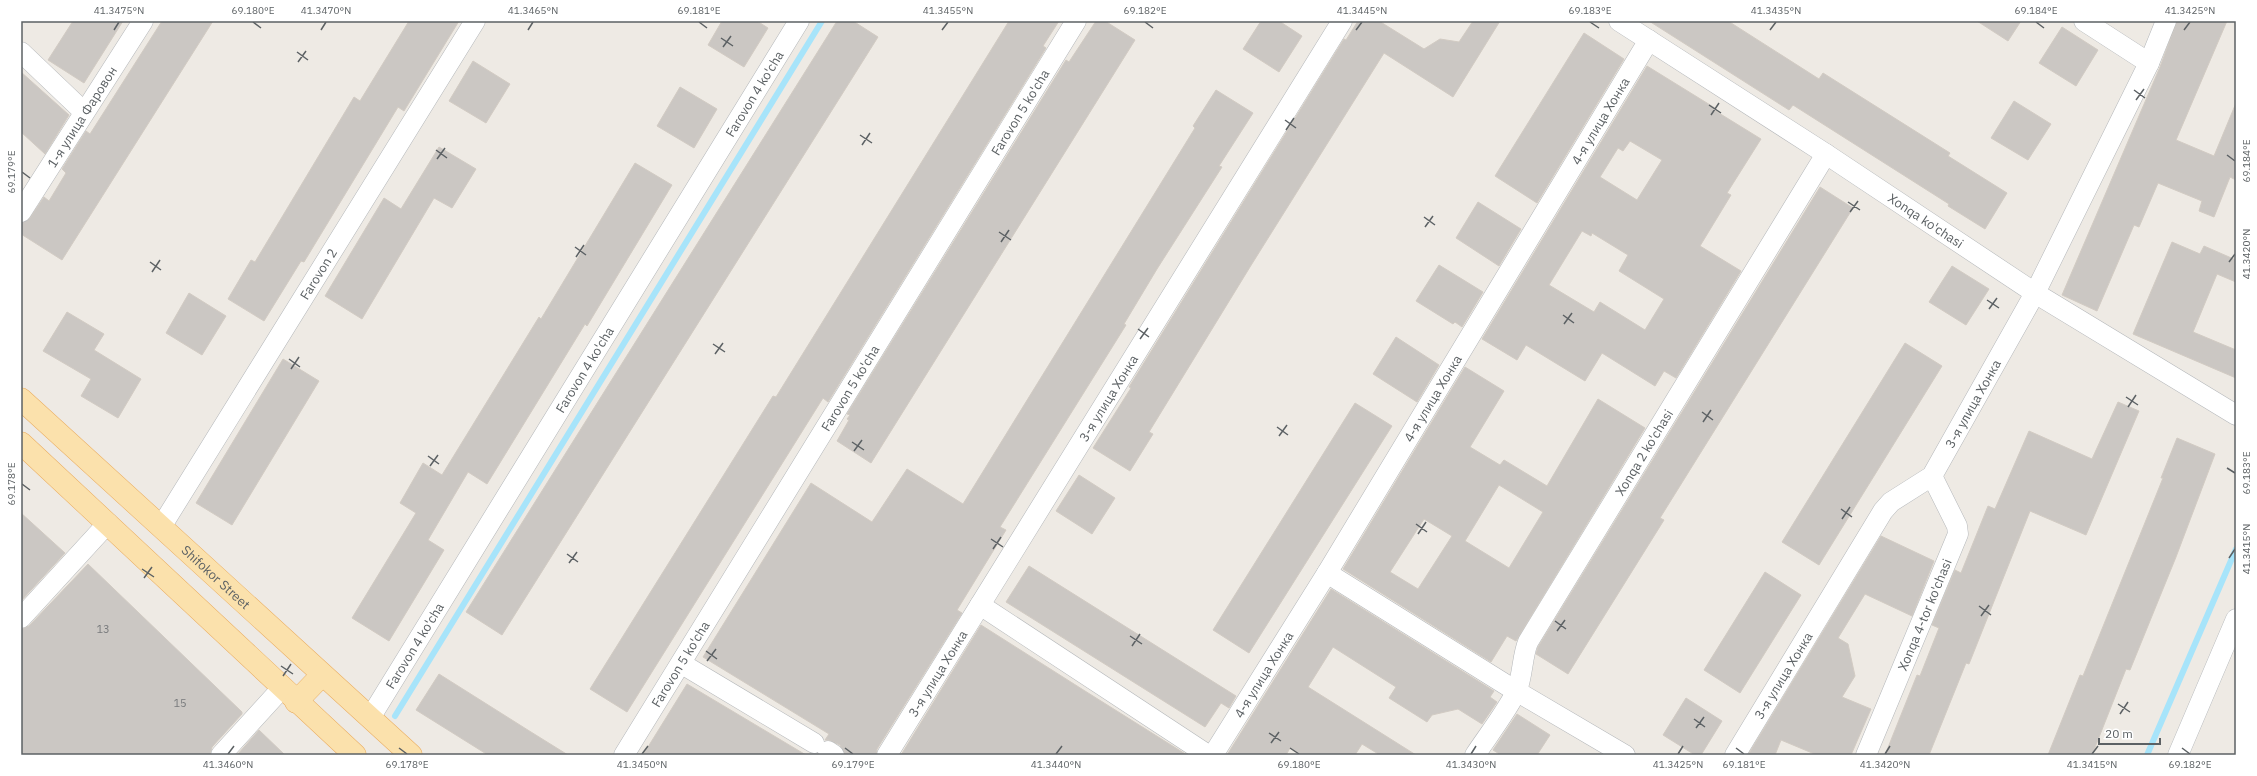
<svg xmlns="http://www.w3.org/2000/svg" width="2257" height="776" font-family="'IBM Plex Sans',sans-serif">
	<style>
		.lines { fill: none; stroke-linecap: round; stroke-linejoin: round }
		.stream { stroke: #a7e4fa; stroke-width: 6 }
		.building { fill: #cbc7c3; stroke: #d2cbc3; fill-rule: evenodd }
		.minor-casing { stroke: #b4b7ba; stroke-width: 21 }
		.major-casing { stroke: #eaad61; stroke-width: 23 }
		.minor { stroke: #fff; stroke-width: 20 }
		.major { stroke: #fbe1ac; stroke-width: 22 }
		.ticks { fill: none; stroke: #5c6164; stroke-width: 1.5 }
		.labels { text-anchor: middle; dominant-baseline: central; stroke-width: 4; stroke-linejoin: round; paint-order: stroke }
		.number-label { font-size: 11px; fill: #787a7c }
		.street-label { font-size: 13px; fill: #5c6164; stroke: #fff }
		.neatline { fill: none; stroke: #5c6164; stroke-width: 1.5 }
		.ticks-label { font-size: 10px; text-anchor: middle; fill: #5c6164 }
	</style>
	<rect width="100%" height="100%" fill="#eeeae4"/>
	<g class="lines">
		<!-- stream -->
		<path class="stream" d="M 395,716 L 822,21
			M 2147,755 L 2236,549"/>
	</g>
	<!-- building -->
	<path class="building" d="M 73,21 L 123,21 L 84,83 L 48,60 Z
		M 162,21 L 213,21 L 62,260 L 21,234 L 21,223 L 30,218 L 44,197 L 49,201 L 66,173 L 62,169 L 86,131 L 90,134 Z
		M 409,21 L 459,21 L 404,111 L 398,107 L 304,262 L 301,261 L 264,321 L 228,299 L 251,260 L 255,262 L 354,97 L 360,101 Z
		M 722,21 L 757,21 L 768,28 L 744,67 L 708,45 Z
		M 837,21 L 853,21 L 878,37 L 502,635 L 466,612 Z
		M 1009,21 L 1059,21 L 1043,46 L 1046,48 L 828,402 L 823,398 L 627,712 L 590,689 L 773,396 L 776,397 Z
		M 1096,21 L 1105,21 L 1135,40 L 871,463 L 837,441 L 849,420 L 847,419 L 850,415 L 847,414 L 1066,60 L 1069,62 Z
		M 1261,21 L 1279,21 L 1302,36 L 1279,72 L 1243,49 Z
		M 1358,21 L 1379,21 L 1424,49 L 1440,39 L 1459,42 L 1473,21 L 1500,21 L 1453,97 L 1384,53 L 1250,267 L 1149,432 L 1153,434 L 1130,471 L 1093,448 L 1131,388 L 1129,387 L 1344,39 L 1346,40 Z
		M 1649,21 L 1728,21 L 1819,79 L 1823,73 L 1950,153 L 1948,156 L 2007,193 L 1985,229 L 1948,206 L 1949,204 L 1793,105 L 1789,110 Z
		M 1977,21 L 2021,21 L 2008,41 Z
		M 2177,21 L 2227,21 L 2176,140 L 2214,156 L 2236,103 L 2236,180 L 2230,177 L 2214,217 L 2199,211 L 2202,201 L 2158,183 L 2139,227 L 2134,225 L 2097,311 L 2062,295 L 2160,67 Z
		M 2062,27 L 2098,50 L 2076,86 L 2039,63 Z
		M 1584,33 L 1624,59 L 1537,203 L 1495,176 Z
		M 473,61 L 510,84 L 486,123 L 449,101 Z
		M 1647,66 L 1715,108 L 1714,110 L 1761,139 L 1727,193 L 1731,195 L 1700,246 L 1741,271 L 1676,378 L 1664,371 L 1655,386 L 1602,353 L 1585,381 L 1526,345 L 1517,360 L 1482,339 ZM 1630,141 L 1662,160 L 1637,200 L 1600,177 L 1618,148 L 1623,151 ZM 1582,231 L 1591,236 L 1592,233 L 1628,255 L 1619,271 L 1664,299 L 1645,330 L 1600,302 L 1594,312 L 1549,285 Z
		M 21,72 L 69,115 L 45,154 L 21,132 Z
		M 680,87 L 717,109 L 694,148 L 657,126 Z
		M 1216,90 L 1253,113 L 1219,166 L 1222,167 L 1157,269 L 1124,324 L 1126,325 L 1000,527 L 1006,530 L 957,610 L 962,613 L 877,749 L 876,755 L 845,755 L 840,745 L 829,740 L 825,740 L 829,734 L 703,657 L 811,483 L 872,522 L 907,469 L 963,504 L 1195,128 L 1193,126 Z
		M 2014,101 L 2051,124 L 2028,160 L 1991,138 Z
		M 439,147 L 476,169 L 452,208 L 434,198 L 362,319 L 325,296 L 384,198 L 401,209 Z
		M 635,163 L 672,185 L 587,326 L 585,324 L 487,484 L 468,472 L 428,540 L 444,550 L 389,641 L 352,618 L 416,513 L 400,503 L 423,463 L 442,475 L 539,317 L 541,319 Z
		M 1820,187 L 1853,208 L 1660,518 L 1664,520 L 1568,674 L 1536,654 L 1538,647 Z
		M 1478,202 L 1521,229 L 1499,266 L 1456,238 Z
		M 2172,242 L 2200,254 L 2204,246 L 2236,260 L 2236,282 L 2217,274 L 2193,332 L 2236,350 L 2236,378 L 2133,334 Z
		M 1439,265 L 1483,292 L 1462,327 L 1455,322 L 1453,324 L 1416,301 Z
		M 1952,266 L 1989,289 L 1966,325 L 1929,302 Z
		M 189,293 L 226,316 L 202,355 L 166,333 Z
		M 67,312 L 104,334 L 94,350 L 141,379 L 118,418 L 81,396 L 91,379 L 43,351 Z
		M 1396,337 L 1439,365 L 1417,402 L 1373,374 Z
		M 1905,343 L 1942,366 L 1819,565 L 1782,542 Z
		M 283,359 L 319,381 L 232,525 L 196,503 Z
		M 1465,367 L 1504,391 L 1470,447 L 1500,465 L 1504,460 L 1547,486 L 1598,399 L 1645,428 L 1516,641 L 1507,636 L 1491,662 L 1343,569 ZM 1499,485 L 1543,512 L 1509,568 L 1465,541 ZM 1424,519 L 1452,536 L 1418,589 L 1390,572 Z
		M 2118,402 L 2139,411 L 2086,535 L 2030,511 L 1969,664 L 1966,663 L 1929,755 L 1885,755 L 1917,675 L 1920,676 L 1939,628 L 1932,625 L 1955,570 L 1961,573 L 1988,506 L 1995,509 L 2029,431 L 2092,459 Z
		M 1355,403 L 1392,426 L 1249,653 L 1213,630 Z
		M 2177,438 L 2215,454 L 2176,557 L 2130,670 L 2126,669 L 2092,755 L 2048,755 L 2080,675 L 2083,676 L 2163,478 L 2161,478 Z
		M 1079,475 L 1115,498 L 1092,534 L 1056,511 Z
		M 21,513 L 65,553 L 21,601 Z
		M 1881,536 L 1934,561 L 1912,616 L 1865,594 L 1838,638 L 1848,644 L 1855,676 L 1842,697 L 1871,709 L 1851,755 L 1817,755 L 1781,740 L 1775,755 L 1748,755 Z
		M 88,564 L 242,712 L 242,714 L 212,747 L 210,755 L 21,755 L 21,629 L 29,626 Z
		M 1029,566 L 1236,696 L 1229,708 L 1221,703 L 1205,727 L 1006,602 Z
		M 1765,572 L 1801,595 L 1740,693 L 1704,670 Z
		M 1331,589 L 1494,691 L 1490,697 L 1497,702 L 1482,724 L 1458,709 L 1432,715 L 1427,722 L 1389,698 L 1396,687 L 1333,647 L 1308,687 L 1416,755 L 1380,755 L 1362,744 L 1355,755 L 1301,755 L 1290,748 L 1286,755 L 1227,755 Z
		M 981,625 L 1085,691 L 1187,755 L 901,755 Z
		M 439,674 L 531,732 L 568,755 L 488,755 L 416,710 Z
		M 687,684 L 806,755 L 643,755 Z
		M 1686,698 L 1722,721 L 1701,755 L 1695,755 L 1663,735 Z
		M 1517,714 L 1550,735 L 1537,755 L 1501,755 L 1493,750 Z
		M 259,730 L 285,755 L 237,755 Z"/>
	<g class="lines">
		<!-- minor casing -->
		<g class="minor-casing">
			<g id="minor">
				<path id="s1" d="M 1619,21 L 1826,154 L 2035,293 L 2236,415"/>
				<path d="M 2084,21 L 2149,63"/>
				<path d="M 21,52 L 84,112"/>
				<path id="s2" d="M 21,212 L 143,21"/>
				<path id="s3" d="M 161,527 L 475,21"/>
				<path d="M 1327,573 L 1516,691 L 1625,755"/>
				<path d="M 980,605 L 1208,755"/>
				<path d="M 21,618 L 108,523"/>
				<path d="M 682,664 L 814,743"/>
				<path id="s4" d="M 370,718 L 799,21"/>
				<path d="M 828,751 L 834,755"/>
				<path d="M 221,755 L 282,688"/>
				<path id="s5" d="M 624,755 L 1076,21"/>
				<path id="s6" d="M 887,755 L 1342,21"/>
				<path id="s7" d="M 1213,755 L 1327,573 L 1649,40"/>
				<path id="s8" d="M 1475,755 C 1487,737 1509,708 1517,690 C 1523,674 1522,657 1528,642 L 1826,154"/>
				<path id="s9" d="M 1735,755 L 1883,511 L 1891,502 L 1932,476 L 2035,293 L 2149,63 L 2166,21"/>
				<path id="s10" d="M 1866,755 L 1958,534 L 1957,526 L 1932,476"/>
				<path d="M 2178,755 L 2236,619"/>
			</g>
		</g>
		<!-- major casing -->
		<g class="major-casing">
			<g id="major">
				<path id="s11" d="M 21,399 L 411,755"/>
				<path d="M 21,443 L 355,755"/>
				<path d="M 296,702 L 322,675"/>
			</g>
		</g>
		<!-- minor -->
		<use href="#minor" class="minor"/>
		<!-- major -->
		<use href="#major" class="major"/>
	</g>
	<!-- ticks -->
	<path class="ticks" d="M 253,22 L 261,28M 699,22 L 707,28M 1145,22 L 1153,28M 1590,22 L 1599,28M 2036,22 L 2044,28M 114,30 L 119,22M 321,30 L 326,22M 528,30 L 533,22M 942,30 L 948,22M 1356,30 L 1362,22M 1770,30 L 1776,22M 2184,30 L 2190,22M 721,38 L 733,46M 723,47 L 731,36M 297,52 L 308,60M 298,62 L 306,51M 2134,90 L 2145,98M 2136,100 L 2144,89M 1709,105 L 1721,113M 1711,115 L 1719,103M 1285,120 L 1296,128M 1286,130 L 1294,118M 860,135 L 872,143M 862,145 L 870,133M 436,150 L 447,158M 2227,155 L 2235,161M 437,159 L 445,148M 22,172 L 30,178M 1848,202 L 1860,210M 1850,212 L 1858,201M 1424,217 L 1435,225M 1425,227 L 1433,216M 999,232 L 1011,240M 1001,242 L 1009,230M 575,247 L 586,255M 576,257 L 584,245M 150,262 L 161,270M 2229,262 L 2235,254M 152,272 L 160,260M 1987,300 L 1999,308M 1989,309 L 1997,298M 1563,315 L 1574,323M 1564,324 L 1572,313M 1138,329 L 1149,337M 1140,339 L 1148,328M 713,344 L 725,352M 715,354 L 723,343M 289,359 L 300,367M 291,369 L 299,357M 2126,397 L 2138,405M 2128,407 L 2136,395M 1702,412 L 1713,420M 1703,422 L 1711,410M 1277,427 L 1288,435M 1279,436 L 1287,425M 852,442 L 864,450M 854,451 L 862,440M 428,456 L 439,464M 430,466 L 438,455M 2227,468 L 2235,473M 22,484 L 30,490M 1841,509 L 1852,517M 1842,519 L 1850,507M 1416,524 L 1427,532M 1418,534 L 1426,522M 991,539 L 1003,547M 993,549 L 1001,537M 567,554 L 578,562M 2229,558 L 2235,549M 569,563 L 577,552M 142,569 L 154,577M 144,578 L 152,567M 1979,606 L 1991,615M 1981,616 L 1989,605M 1555,621 L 1566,629M 1557,631 L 1565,620M 1130,636 L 1142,644M 1132,646 L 1140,634M 706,651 L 717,659M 707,661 L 716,649M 281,666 L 293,674M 283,676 L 291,664M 2118,704 L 2130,712M 2120,714 L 2128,702M 1694,719 L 1705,727M 1696,728 L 1704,717M 1269,733 L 1281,741M 1271,743 L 1279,732M 399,748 L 407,754M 845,748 L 853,754M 1290,748 L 1299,754M 1736,748 L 1744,754M 2182,748 L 2190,754M 228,754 L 234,746M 642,754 L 648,746M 1056,754 L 1062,746M 1471,754 L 1476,746M 1678,754 L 1683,746M 1885,754 L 1890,746M 2092,754 L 2098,746"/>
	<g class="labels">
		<!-- number labels -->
		<g class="number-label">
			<text x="103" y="629">13</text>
			<text x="180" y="703">15</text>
		</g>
		<!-- street labels -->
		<g class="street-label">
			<text stroke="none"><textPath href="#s4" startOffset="733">Farovon 4 ko'cha</textPath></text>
			<text stroke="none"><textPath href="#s5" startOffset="755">Farovon 5 ko'cha</textPath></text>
			<text stroke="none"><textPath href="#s2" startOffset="113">1-я улица Фаровон</textPath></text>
			<text stroke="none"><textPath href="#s7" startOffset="743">4-я улица Хонка</textPath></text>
			<text stroke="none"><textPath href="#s1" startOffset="366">Xonqa ko'chasi</textPath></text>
			<text stroke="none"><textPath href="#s3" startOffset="298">Farovon 2</textPath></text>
			<text stroke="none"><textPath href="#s4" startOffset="409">Farovon 4 ko'cha</textPath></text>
			<text stroke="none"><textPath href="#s5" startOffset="431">Farovon 5 ko'cha</textPath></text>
			<text stroke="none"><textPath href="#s6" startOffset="420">3-я улица Хонка</textPath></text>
			<text stroke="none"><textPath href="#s7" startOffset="419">4-я улица Хонка</textPath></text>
			<text stroke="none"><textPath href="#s9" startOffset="429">3-я улица Хонка</textPath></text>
			<text stroke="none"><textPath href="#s8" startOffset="349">Xonqa 2 ko'chasi</textPath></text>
			<text stroke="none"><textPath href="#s11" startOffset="264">Shifokor Street</textPath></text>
			<text stroke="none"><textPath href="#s10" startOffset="152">Xonqa 4-tor ko'chasi</textPath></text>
			<text stroke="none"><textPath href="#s4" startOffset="85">Farovon 4 ko'cha</textPath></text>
			<text stroke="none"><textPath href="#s5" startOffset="107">Farovon 5 ko'cha</textPath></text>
			<text stroke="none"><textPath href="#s6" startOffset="96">3-я улица Хонка</textPath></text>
			<text stroke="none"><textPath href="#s7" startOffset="95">4-я улица Хонка</textPath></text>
			<text stroke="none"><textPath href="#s9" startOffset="93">3-я улица Хонка</textPath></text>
		</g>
	</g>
	<!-- border -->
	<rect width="2257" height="776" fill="none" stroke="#ffffff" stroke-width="44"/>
	<!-- scale -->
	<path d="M2099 738v6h61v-6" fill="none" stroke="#5c6164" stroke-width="2"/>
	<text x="2105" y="738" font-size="12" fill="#5c6164" stroke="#ffffff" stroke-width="3" paint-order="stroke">20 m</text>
	<rect x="22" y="22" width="2213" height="732" class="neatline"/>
	<g class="ticks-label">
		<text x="119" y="14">41.3475°N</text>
		<text x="253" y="14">69.180°E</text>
		<text x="326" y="14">41.3470°N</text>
		<text x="533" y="14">41.3465°N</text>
		<text x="699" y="14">69.181°E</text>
		<text x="948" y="14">41.3455°N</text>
		<text x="1145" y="14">69.182°E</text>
		<text x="1362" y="14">41.3445°N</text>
		<text x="1590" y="14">69.183°E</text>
		<text x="1776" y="14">41.3435°N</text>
		<text x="2036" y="14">69.184°E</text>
		<text x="2190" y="14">41.3425°N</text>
		<text transform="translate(2246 161) rotate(-90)" y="4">69.184°E</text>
		<text transform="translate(11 172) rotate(-90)" y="4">69.179°E</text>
		<text transform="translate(2246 254) rotate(-90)" y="4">41.3420°N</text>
		<text transform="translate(2246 473) rotate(-90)" y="4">69.183°E</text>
		<text transform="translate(11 484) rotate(-90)" y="4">69.178°E</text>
		<text transform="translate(2246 549) rotate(-90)" y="4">41.3415°N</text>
		<text x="228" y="768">41.3460°N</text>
		<text x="407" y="768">69.178°E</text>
		<text x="642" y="768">41.3450°N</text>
		<text x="853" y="768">69.179°E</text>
		<text x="1056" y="768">41.3440°N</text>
		<text x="1299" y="768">69.180°E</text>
		<text x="1471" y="768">41.3430°N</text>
		<text x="1678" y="768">41.3425°N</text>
		<text x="1744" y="768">69.181°E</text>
		<text x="1885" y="768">41.3420°N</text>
		<text x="2092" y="768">41.3415°N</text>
		<text x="2190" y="768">69.182°E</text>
	</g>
</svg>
